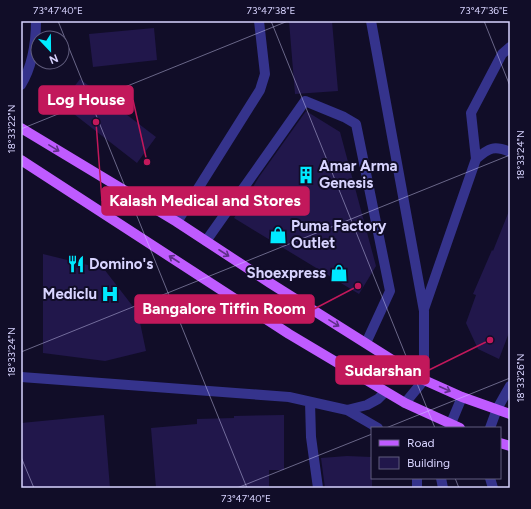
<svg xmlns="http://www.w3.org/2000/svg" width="531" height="509" font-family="Figtree,sans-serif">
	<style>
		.building { fill: #21174b }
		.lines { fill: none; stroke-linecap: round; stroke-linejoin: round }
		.minor { stroke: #35338c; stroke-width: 10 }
		.major { stroke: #bf5bff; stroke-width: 10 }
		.oneway { stroke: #5f3089 }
		.ticks { fill: none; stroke: #d8d4ff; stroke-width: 1; stroke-opacity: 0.45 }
		.labels { text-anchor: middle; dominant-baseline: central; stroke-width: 4; stroke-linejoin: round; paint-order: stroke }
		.poi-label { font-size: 15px; font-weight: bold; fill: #d8d4ff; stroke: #110d28; text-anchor: start }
		.leader { fill: none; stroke: #c2185b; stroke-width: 1.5 }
		.callout-dot { fill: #c2185b; stroke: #110d28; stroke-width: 1.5 }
		.callout { fill: #c2185b; stroke: #c2185b; stroke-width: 1.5 }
		.callout-label { font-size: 16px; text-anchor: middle; font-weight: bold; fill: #fff }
		.neatline { fill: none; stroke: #d8d4ff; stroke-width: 1.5 }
		.ticks-label { font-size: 10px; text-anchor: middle; fill: #d8d4ff }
	</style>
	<rect width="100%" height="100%" fill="#110d28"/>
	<!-- building -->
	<path class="building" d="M 289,21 L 332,21 L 338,91 L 295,94 Z
		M 154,28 L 157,60 L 93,67 L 89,34 Z
		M 80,79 L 156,137 L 137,163 L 61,104 Z
		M 306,111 L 340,132 L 376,266 L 359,294 L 234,218 L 259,177 Z
		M 509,211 L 510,211 L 510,330 L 499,359 L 478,349 L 466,323 L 476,295 L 473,294 L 492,250 L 493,251 Z
		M 43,254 L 104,269 L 138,313 L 146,351 L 105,361 L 43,353 Z
		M 104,415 L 110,488 L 21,488 L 21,423 Z
		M 284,415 L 284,470 L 269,470 L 269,488 L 156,488 L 151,428 L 197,424 L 197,419 L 234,418 L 234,416 Z
		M 347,456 L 372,457 L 372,488 L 325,488 L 321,458 Z"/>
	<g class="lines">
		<!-- minor -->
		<path class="minor" d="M 371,21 L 424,311 L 424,380 L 405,403
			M 21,85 C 33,65 36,44 36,21
			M 476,159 L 471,113 L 502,54 L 510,47
			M 177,222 L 260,90 L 265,74 L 259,21
			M 206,241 L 305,101 L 344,117 L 356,124 L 390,291 L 366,343
			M 424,309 L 476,159 C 489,148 494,145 510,152
			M 21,377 L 289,397 L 347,410 L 367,405 L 378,399 L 385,392
			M 310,402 L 311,437 L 318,488
			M 347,410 L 378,428
			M 449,428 L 462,397
			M 490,428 L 497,409 L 510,386
			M 441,478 L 443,488
			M 490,478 L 493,488
			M 417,488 L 417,478"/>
		<!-- major -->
		<path class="major" d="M 21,128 L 177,222 L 270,283 L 424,380 L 462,397 L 510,414
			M 21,160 L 289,334 L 405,403 L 460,428
			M 500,443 L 510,446"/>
	</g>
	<!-- one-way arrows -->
	<defs><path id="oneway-shaft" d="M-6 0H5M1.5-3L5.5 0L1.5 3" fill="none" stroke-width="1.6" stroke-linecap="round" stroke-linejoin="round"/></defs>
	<g class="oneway">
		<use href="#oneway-shaft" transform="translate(54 148) rotate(31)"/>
		<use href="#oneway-shaft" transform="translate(224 253) rotate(33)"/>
		<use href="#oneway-shaft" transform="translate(174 259) rotate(-147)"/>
		<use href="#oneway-shaft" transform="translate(334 323) rotate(32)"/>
		<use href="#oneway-shaft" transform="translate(445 389) rotate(24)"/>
	</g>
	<!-- ticks -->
	<path class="ticks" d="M 58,21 L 247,488M 271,21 L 435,428M 484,21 L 510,86M 21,129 L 288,21M 21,352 L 510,155M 386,428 L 510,378M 21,457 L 34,488M 455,478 L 459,488M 237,488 L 372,434"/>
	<!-- icons -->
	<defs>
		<g id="building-bare" transform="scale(1.38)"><path d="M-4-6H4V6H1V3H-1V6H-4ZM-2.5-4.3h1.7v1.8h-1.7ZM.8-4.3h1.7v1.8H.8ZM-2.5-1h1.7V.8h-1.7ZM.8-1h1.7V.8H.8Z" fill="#00eaff" stroke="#110d28" stroke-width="2.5" paint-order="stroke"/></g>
		<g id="shop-bare" transform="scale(1.38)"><path d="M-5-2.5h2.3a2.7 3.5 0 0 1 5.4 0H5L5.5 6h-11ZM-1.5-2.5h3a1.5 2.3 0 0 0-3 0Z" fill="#00eaff" stroke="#110d28" stroke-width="2.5" paint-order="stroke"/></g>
		<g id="restaurant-bare" transform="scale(1.38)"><path d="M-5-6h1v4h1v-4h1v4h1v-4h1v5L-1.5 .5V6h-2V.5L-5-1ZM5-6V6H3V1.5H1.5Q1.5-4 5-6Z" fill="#00eaff" stroke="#110d28" stroke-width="2.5" paint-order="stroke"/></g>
		<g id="hospital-bare" transform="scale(1.38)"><path d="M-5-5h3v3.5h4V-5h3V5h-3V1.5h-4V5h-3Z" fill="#00eaff" stroke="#110d28" stroke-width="2.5" paint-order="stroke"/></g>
	</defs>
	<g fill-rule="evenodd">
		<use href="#building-bare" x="306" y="175"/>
		<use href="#shop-bare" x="278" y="235"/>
		<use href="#restaurant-bare" x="76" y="264"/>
		<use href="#shop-bare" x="339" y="273"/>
		<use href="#hospital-bare" x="110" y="294"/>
	</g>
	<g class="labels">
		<!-- poi labels -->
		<g class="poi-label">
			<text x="319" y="166">Amar Arma<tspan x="319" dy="17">Genesis</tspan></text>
			<text x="291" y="226">Puma Factory<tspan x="291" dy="17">Outlet</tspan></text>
			<text x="89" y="264">Domino's</text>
			<text x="326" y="273" text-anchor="end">Shoexpress</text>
			<text x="97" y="294" text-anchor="end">Mediclu</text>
		</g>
	</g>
	<!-- callouts -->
	<path class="leader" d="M147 162L133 100M96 122L102 201M358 286L314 309M490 340L429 370"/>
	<g class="callout-dot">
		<circle cx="147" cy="162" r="4"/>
		<circle cx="96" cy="122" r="4"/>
		<circle cx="358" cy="286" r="4"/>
		<circle cx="490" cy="340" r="4"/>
	</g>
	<g class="callout">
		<rect x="39" y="86" width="94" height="28" rx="4"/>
		<rect x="102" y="187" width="207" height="28" rx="4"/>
		<rect x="135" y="295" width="179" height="28" rx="4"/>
		<rect x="336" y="356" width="93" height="28" rx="4"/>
	</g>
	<g class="callout-label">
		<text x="86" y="105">Log House</text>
		<text x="205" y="206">Kalash Medical and Stores</text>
		<text x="224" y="314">Bangalore Tiffin Room</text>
		<text x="383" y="376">Sudarshan</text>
	</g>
	<!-- border -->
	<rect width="531" height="509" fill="none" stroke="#110d28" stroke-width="44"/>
	<!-- legend -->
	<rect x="371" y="427" width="130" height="52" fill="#110d28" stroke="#615d7e"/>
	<rect x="379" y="440" width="20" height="6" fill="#bf5bff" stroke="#615d7e"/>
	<text x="407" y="447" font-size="12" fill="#d8d4ff">Road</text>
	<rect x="379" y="457" width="20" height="12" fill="#21174b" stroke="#615d7e"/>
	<text x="407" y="467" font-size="12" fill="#d8d4ff">Building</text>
	<!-- north arrow -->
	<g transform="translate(50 50) rotate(158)"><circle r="19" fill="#110d28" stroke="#615d7e"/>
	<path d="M0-3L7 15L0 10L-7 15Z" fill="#00eaff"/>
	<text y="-6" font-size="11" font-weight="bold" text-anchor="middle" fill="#d8d4ff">N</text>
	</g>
	<rect x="22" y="22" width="487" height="465" class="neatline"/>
	<g class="ticks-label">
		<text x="58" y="14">73°47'40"E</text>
		<text x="271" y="14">73°47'38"E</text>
		<text x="484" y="14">73°47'36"E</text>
		<text transform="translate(11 129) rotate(-90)" y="4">18°33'22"N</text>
		<text transform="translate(520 155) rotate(-90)" y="4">18°33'24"N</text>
		<text transform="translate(11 352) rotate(-90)" y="4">18°33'24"N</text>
		<text transform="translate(520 378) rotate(-90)" y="4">18°33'26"N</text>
		<text x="246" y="502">73°47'40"E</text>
	</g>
</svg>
